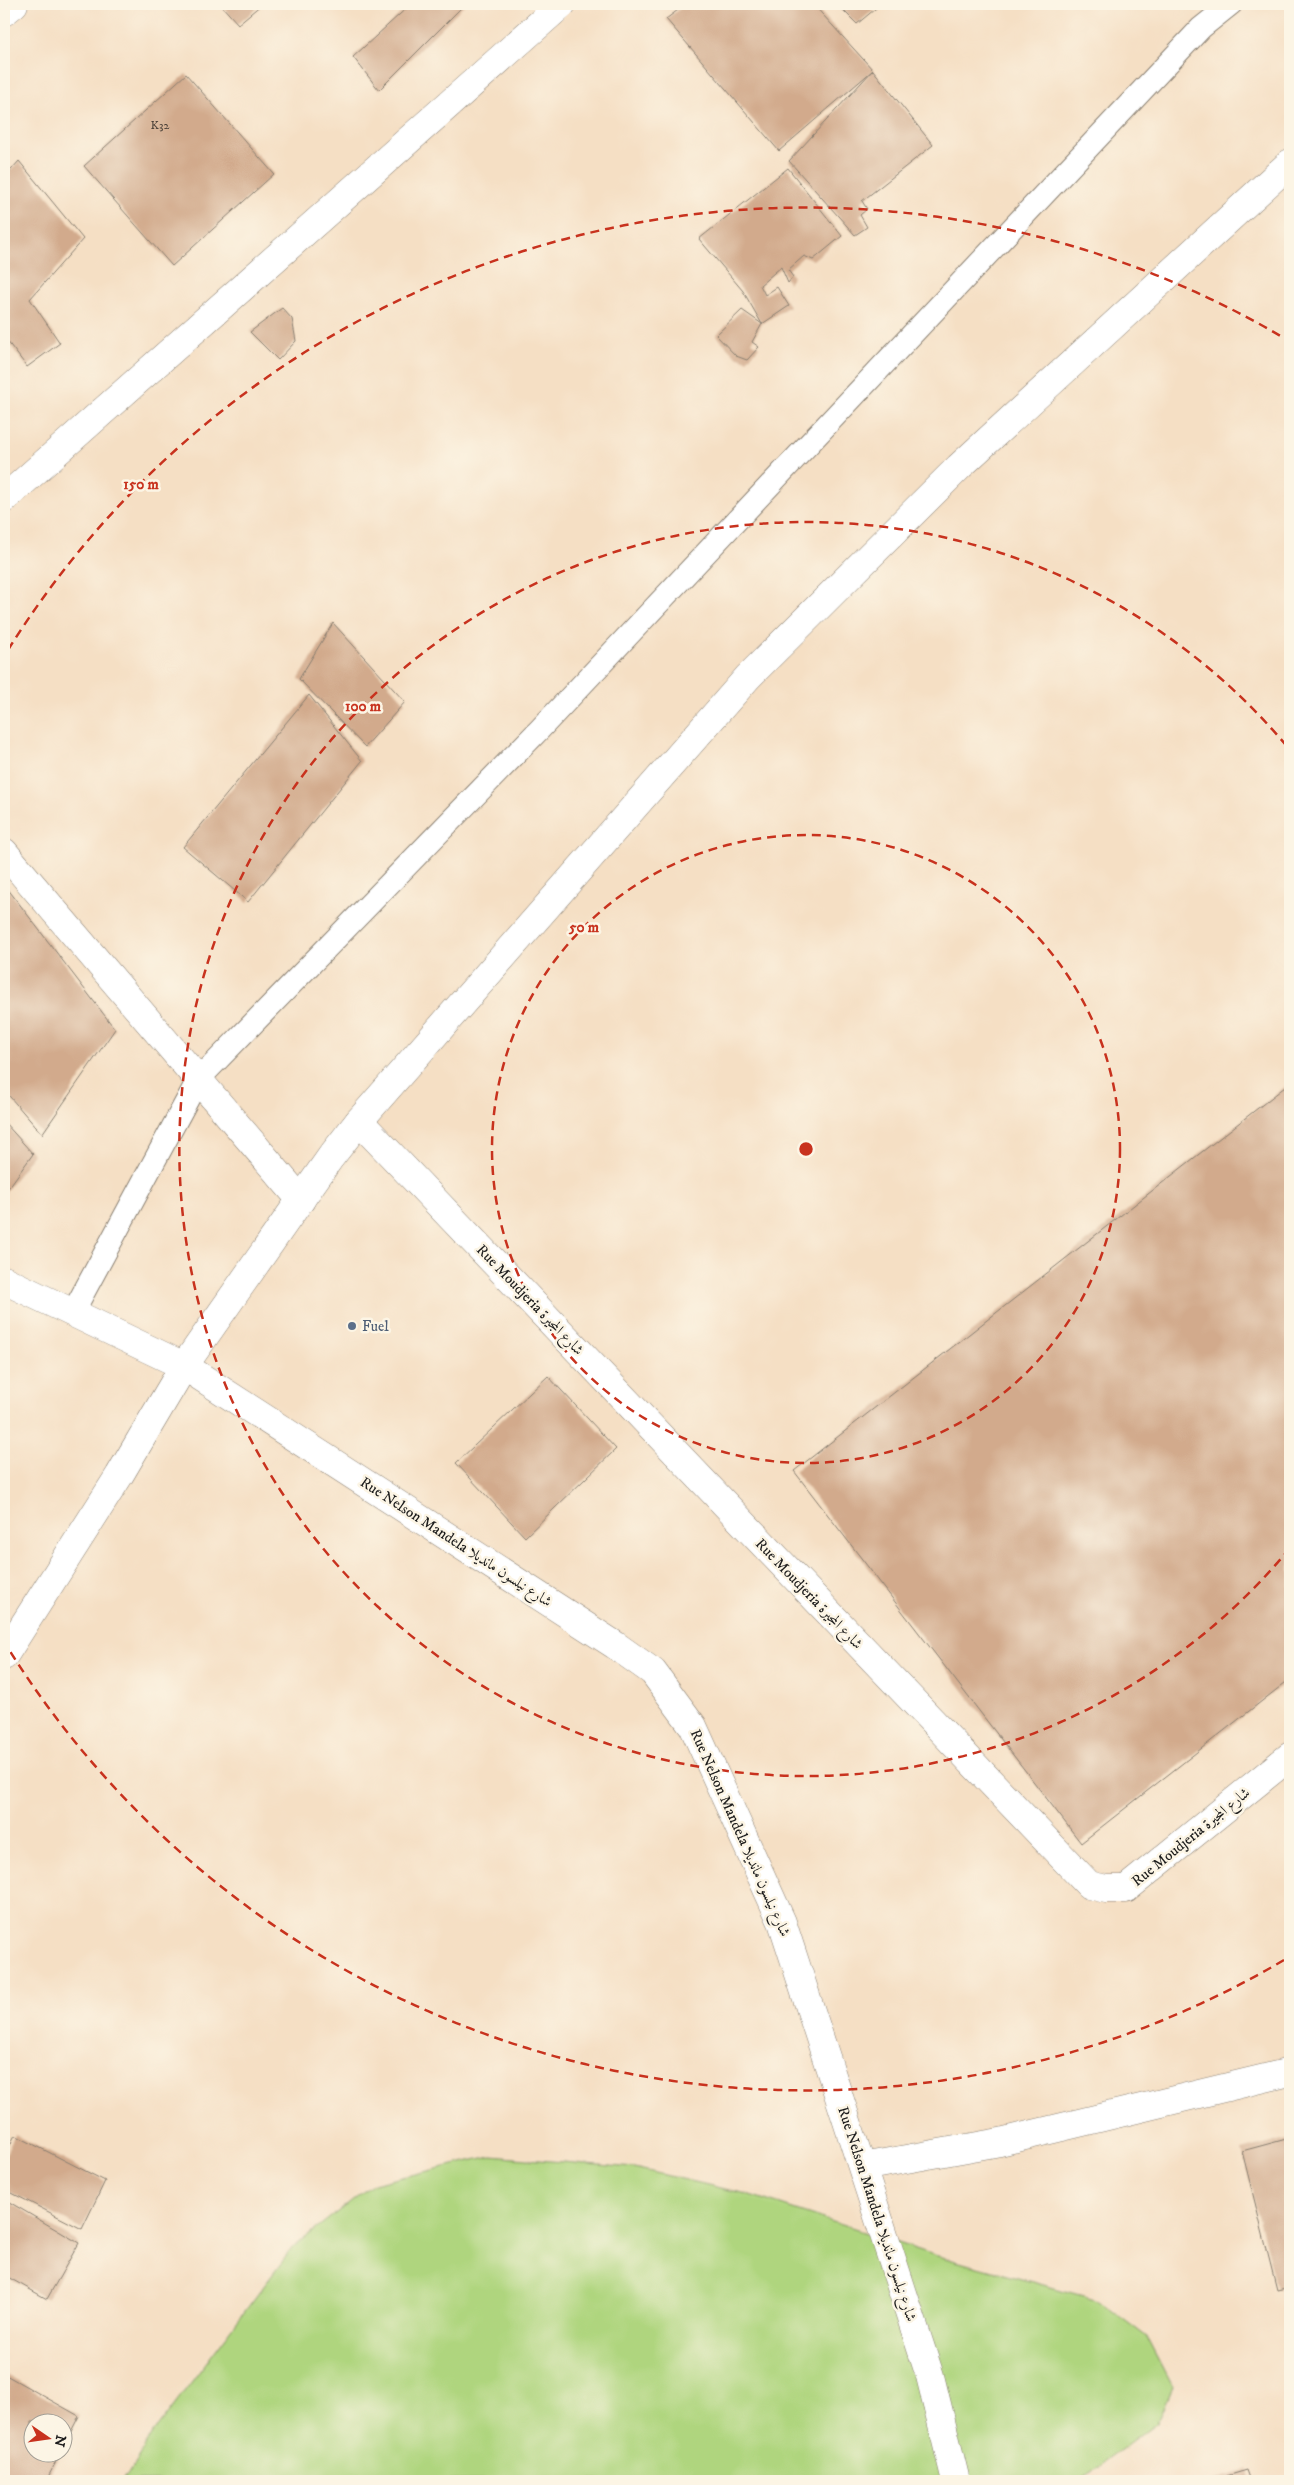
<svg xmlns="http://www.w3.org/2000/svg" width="1294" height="2485" font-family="'IM FELL DW Pica',Amiri,serif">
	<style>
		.green { fill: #afd57e; stroke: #66784d }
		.building { fill: #d2aa8c }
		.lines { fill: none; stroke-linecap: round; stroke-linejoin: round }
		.service-casing { stroke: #887e70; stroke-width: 24 }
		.minor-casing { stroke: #887e70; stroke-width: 29 }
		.tertiary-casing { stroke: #887e70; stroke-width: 29 }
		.secondary-casing { stroke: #887e70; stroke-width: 29 }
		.service { stroke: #fff; stroke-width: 22 }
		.minor { stroke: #fff; stroke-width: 28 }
		.tertiary { stroke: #fff; stroke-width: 28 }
		.secondary { stroke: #fff; stroke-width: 28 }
		.ring { fill: none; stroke: #c8321e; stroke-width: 2.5; stroke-dasharray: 9 6 }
		.service-dot { fill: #5c6f8a; stroke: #fcf5e5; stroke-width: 2 }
		.labels { text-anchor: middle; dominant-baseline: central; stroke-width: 5; stroke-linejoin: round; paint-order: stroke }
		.number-label { font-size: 12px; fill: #4a4038 }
		.street-label { font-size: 15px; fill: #1c1c1c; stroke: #fcf5e5 }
		.service-label { font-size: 15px; fill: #4e5e75; stroke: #fcf5e5; text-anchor: start }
		.centre { fill: #c8321e; stroke: #fcf5e5; stroke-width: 2.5 }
		.ring-label { font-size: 15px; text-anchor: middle; font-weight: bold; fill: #c8321e; stroke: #fcf5e5; stroke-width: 5; stroke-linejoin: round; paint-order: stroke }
	</style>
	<rect width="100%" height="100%" fill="#fcf5e5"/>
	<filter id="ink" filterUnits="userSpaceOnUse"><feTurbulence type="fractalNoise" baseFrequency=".02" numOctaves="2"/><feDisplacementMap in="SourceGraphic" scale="10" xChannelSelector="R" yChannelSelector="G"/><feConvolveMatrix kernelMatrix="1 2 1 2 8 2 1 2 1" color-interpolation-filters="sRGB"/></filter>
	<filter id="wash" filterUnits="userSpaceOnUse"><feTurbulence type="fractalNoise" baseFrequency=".0096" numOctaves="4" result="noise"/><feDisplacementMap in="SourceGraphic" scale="20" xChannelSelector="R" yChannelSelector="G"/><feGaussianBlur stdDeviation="1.12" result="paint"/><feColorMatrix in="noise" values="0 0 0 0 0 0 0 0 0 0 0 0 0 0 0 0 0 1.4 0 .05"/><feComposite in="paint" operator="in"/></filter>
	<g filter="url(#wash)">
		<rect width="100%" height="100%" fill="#f5dfc4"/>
		<!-- green -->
		<path class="green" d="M 491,2156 L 634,2168 L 747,2194 L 934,2255 L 1098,2300 L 1147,2337 L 1173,2387 L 1157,2423 L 1079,2481 L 123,2481 L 156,2429 L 294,2246 L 373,2184 Z"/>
		<g id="blocks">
			<!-- building -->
			<path class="building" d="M 220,4 L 262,4 L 238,24 Z
				M 411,4 L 465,4 L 379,90 L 353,57 Z
				M 686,4 L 813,4 L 873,70 L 779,151 L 666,19 Z
				M 837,4 L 881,4 L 857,24 Z
				M 873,70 L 933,145 L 862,201 L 867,209 L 860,215 L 867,227 L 855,235 L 789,161 Z
				M 186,74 L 274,174 L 172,266 L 84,166 Z
				M 19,161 L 83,239 L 30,299 L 60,343 L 27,367 L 4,337 L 4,178 Z
				M 788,168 L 842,236 L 813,260 L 804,256 L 788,270 L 793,277 L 788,283 L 781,267 L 760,285 L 765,295 L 777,287 L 789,306 L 762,324 L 743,291 L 699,239 Z
				M 282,308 L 292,319 L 296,341 L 278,360 L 250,332 Z
				M 742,310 L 762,324 L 752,342 L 759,347 L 747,360 L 736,356 L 716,335 Z
				M 333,623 L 405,702 L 365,747 L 299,679 Z
				M 309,695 L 362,761 L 248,902 L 183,847 Z
				M 4,884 L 115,1029 L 42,1134 L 4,1090 Z
				M 1290,1083 L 1290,1679 L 1081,1843 L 794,1471 Z
				M 4,1122 L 33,1154 L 4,1194 Z
				M 548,1376 L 616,1449 L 525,1537 L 456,1463 Z
				M 15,2135 L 105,2181 L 82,2229 L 4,2189 L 4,2157 Z
				M 1290,2138 L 1290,2287 L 1277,2290 L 1242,2151 Z
				M 4,2199 L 79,2243 L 47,2299 L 4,2275 Z
				M 4,2374 L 79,2416 L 62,2449 L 62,2422 L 32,2422 L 32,2452 L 61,2452 L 46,2481 L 4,2481 Z
				M 1247,2470 L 1251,2481 L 1210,2481 Z"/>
		</g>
	</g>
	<g filter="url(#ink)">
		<use href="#blocks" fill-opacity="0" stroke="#887e70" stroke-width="1"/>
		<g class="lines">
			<!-- service casing -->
			<g class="service-casing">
				<path id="service" d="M 72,1314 L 198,1080 L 540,729 L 1201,28 L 1231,4"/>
			</g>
			<!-- minor casing -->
			<g class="minor-casing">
				<path id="minor" d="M 4,12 L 14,4
					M 4,499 L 562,4
					M 4,852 L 301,1200
					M 359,1121 L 1089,1885 L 1106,1889 L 1126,1889 L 1290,1756
					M 184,1366 L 615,1645 L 653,1672 L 693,1726 L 782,1922 L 930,2376 L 956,2481
					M 862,2167 L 1000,2142 L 1290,2072"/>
			</g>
			<!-- tertiary casing -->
			<g class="tertiary-casing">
				<path id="tertiary" d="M 4,1280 L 184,1366"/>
			</g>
			<!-- secondary casing -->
			<g class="secondary-casing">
				<path id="secondary" d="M 4,1656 L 119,1476 L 184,1366 L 330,1158 L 359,1121 L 748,677 L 959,467 L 1290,163"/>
			</g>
			<!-- service -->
			<use href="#service" class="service"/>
			<!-- minor -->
			<use href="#minor" class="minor"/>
			<!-- tertiary -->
			<use href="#tertiary" class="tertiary"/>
			<!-- secondary -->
			<use href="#secondary" class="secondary"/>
		</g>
	</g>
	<!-- distance rings -->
	<g class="ring">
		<circle cx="806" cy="1149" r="314"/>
		<path d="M1290 1548A627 627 0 1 1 1290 750"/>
		<path d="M1284 1960A941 941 0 0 1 8 1648M8 650A941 941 0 0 1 1284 338"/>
	</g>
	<!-- markers -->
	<circle class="service-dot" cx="352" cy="1326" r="5"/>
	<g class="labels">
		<!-- number labels -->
		<g class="number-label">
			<text x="160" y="125">K32</text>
		</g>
		<!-- street labels -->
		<g class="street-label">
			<text transform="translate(530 1300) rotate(46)">Rue Moudjeria شارع المجيرة</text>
			<text transform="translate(456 1542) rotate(33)">Rue Nelson Mandela شارع نيلسون مانديلا</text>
			<text transform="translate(809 1594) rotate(46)">Rue Moudjeria شارع المجيرة</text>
			<text transform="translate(740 1833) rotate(66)">Rue Nelson Mandela شارع نيلسون مانديلا</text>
			<text transform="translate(1191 1837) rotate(-39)">Rue Moudjeria شارع المجيرة</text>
			<text transform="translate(877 2214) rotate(72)">Rue Nelson Mandela شارع نيلسون مانديلا</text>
		</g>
		<!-- service labels -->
		<g class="service-label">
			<text x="362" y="1326">Fuel</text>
		</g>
	</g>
	<circle cx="806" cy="1149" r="8" class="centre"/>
	<g class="ring-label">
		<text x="141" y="489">150 m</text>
		<text x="363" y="711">100 m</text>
		<text x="584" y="932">50 m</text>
	</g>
	<!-- margin -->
	<rect width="1294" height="2485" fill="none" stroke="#fcf5e5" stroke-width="20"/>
	<!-- north arrow -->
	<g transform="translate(48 2438) rotate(103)"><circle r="24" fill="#fcf5e5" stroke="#a29e95"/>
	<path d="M0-4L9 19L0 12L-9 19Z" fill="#c8321e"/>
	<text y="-8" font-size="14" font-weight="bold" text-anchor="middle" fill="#1c1c1c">N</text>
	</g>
</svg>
